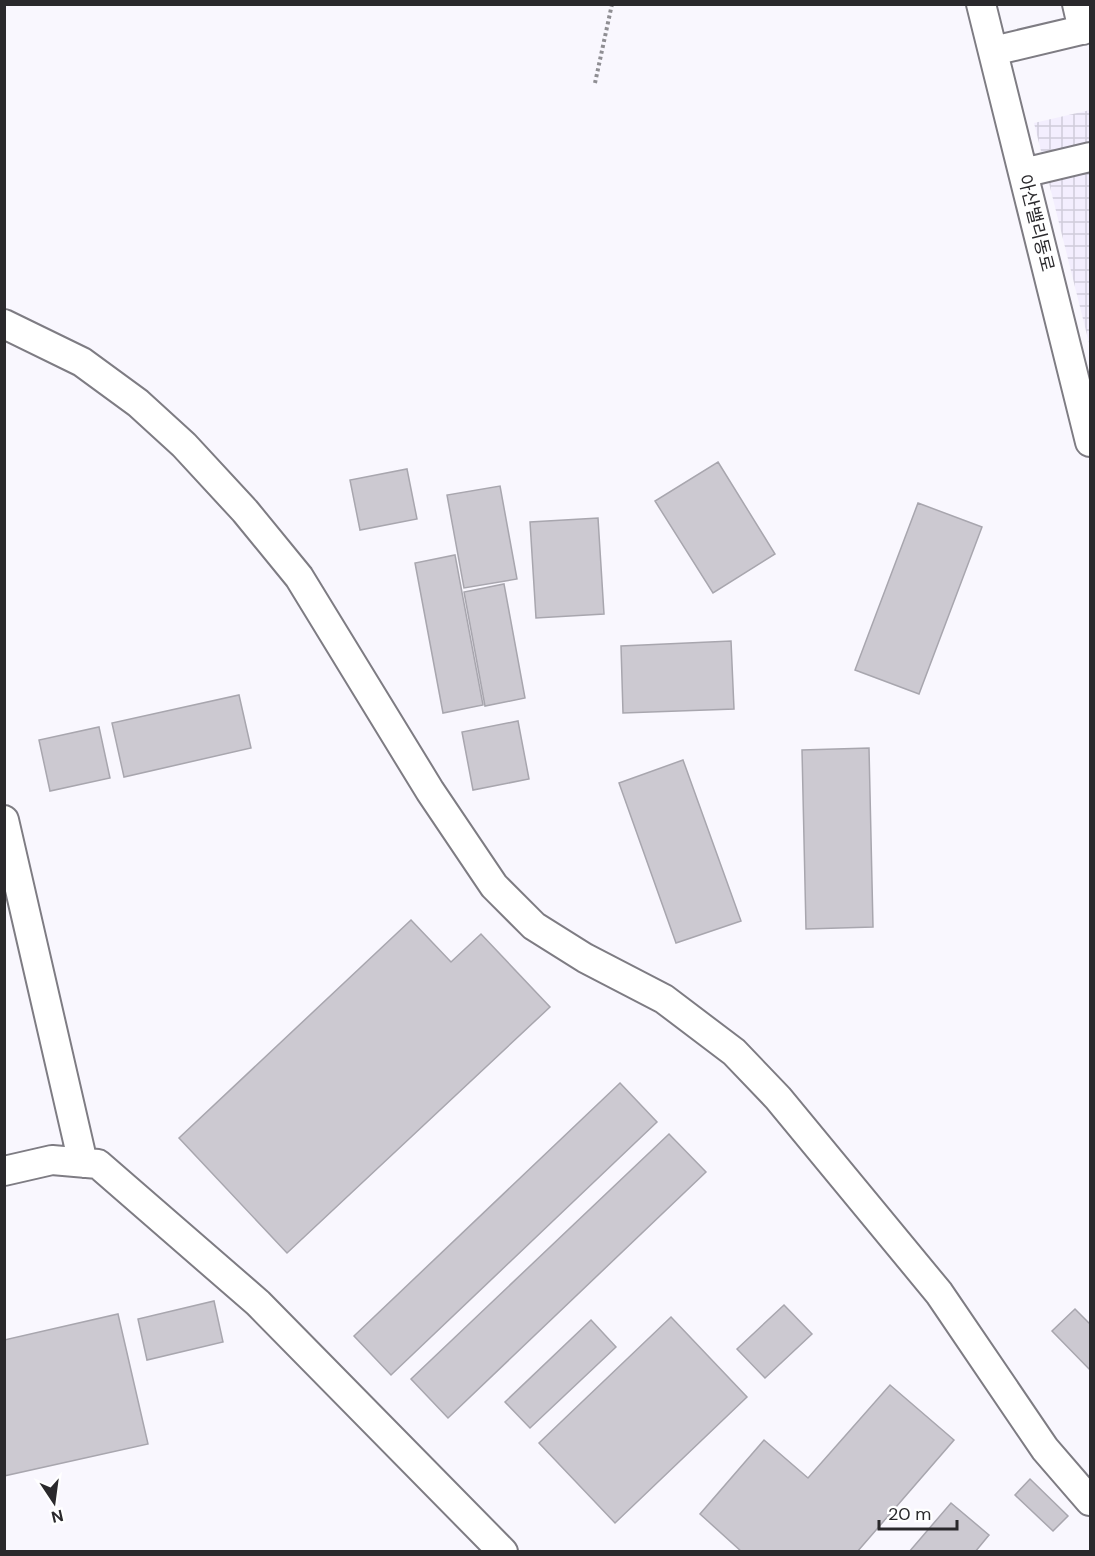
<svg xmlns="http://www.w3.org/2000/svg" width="1095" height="1556" font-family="'DM Sans','Noto Sans KR',sans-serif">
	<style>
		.industrial { fill: url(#industrial-grid) }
		.building { fill: #ccc9d1; stroke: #a8a6ae; stroke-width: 1.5 }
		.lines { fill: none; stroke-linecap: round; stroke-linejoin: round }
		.minor-casing { stroke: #7e7c83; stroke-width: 32 }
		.path { stroke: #8f8e93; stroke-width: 4; stroke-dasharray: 3 3; stroke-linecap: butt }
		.minor { stroke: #fff; stroke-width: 28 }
		.labels { text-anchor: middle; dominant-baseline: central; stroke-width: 6; stroke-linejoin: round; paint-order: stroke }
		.street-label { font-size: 18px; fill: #2a292c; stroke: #fff }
	</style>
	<defs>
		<pattern id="industrial-grid" width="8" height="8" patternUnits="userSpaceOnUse" patternTransform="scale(1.5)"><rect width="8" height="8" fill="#f3eefe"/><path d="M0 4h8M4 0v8" fill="none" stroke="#d0ccda"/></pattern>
	</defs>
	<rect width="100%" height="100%" fill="#f9f7fe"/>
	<!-- industrial -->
	<path class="industrial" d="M 1090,110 L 1090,347 L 1034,123 Z"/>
	<!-- building -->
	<path class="building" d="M 718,462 L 775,554 L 713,593 L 655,501 Z
		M 407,469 L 417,519 L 360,530 L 350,480 Z
		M 500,486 L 517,579 L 464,588 L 447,495 Z
		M 918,503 L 982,527 L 919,694 L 855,670 Z
		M 598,518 L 604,614 L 536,618 L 530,522 Z
		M 455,555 L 483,705 L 443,713 L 415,563 Z
		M 504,584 L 525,698 L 485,706 L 464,592 Z
		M 731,641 L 734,709 L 623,713 L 621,646 Z
		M 239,695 L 251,748 L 124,777 L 112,723 Z
		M 518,721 L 529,779 L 473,790 L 462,732 Z
		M 99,727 L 110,778 L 50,791 L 39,740 Z
		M 869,748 L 873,927 L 806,929 L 802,750 Z
		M 683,760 L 741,921 L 676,943 L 619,783 Z
		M 411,920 L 451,962 L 481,934 L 550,1007 L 287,1253 L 179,1138 Z
		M 620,1083 L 657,1122 L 391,1375 L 354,1336 Z
		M 669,1134 L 706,1172 L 448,1418 L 411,1379 Z
		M 214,1301 L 223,1342 L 147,1360 L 138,1319 Z
		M 784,1305 L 812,1334 L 765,1378 L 737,1349 Z
		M 1075,1309 L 1090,1324 L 1090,1370 L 1052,1331 Z
		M 118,1314 L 148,1444 L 4,1476 L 4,1340 Z
		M 671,1317 L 747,1397 L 615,1523 L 539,1443 Z
		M 591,1320 L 616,1347 L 530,1428 L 505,1402 Z
		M 890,1385 L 954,1440 L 857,1552 L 742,1552 L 700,1514 L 764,1440 L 808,1478 Z
		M 1030,1479 L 1068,1516 L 1053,1531 L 1015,1495 Z
		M 951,1503 L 989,1535 L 975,1552 L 909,1552 Z"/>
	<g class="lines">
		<!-- minor casing -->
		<g class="minor-casing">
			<path id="minor" d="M 981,4 L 1090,442
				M 1077,4 L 1083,30
				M 993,51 L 1090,28
				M 1023,173 L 1090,157
				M 4,324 L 82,362 L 138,403 L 184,445 L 245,511 L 299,577 L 430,791 L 494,886 L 534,926 L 585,958 L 664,999 L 734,1052 L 778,1098 L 939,1293 L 1045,1449 L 1090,1501
				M 4,820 L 83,1163
				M 4,1171 L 52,1160 L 98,1164 L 258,1303 L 503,1552"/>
		</g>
		<!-- path -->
		<path class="path" d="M 595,83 L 612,4"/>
		<!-- minor -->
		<use href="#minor" class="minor"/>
	</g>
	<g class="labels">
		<!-- street labels -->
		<g class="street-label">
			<text transform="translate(1036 223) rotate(76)">아산밸리동로</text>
		</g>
	</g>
	<!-- border -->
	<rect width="1095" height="1556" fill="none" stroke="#2a292c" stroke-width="12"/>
	<!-- north arrow -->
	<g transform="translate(54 1502) rotate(167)" stroke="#ffffff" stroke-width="4.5" paint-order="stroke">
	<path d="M0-4.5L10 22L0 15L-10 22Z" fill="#2a292c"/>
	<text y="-9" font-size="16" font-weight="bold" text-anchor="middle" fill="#2a292c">N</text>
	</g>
	<!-- scale -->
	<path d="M879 1520v9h78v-9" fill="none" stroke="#2a292c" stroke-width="3"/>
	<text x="888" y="1520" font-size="18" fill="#2a292c" stroke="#ffffff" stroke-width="4.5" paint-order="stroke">20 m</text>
</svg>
